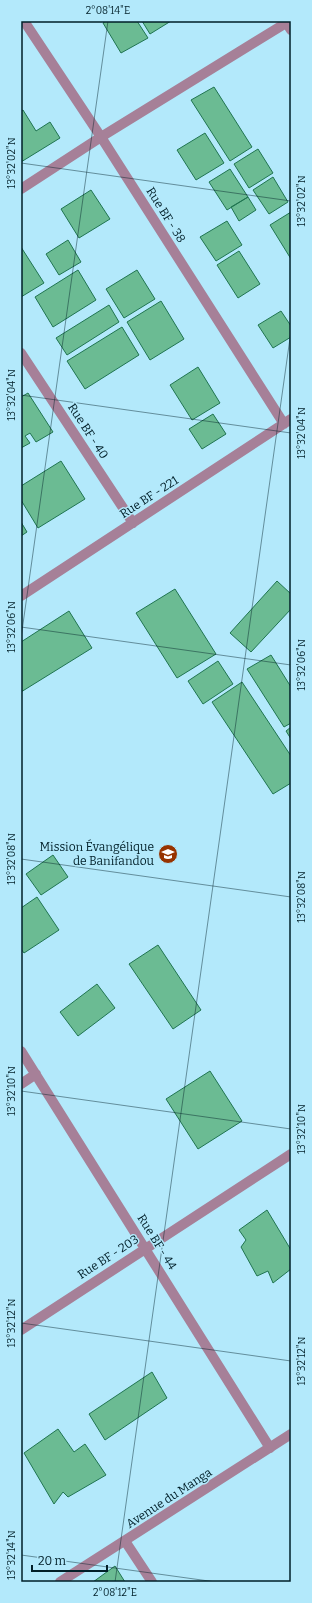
<svg xmlns="http://www.w3.org/2000/svg" width="312" height="1603" font-family="Bitter,serif">
	<style>
		.building { fill: #6bbb93; stroke: #207551 }
		.lines { fill: none; stroke-linecap: round; stroke-linejoin: round }
		.minor { stroke: #a68098; stroke-width: 10 }
		.tertiary { stroke: #a68098; stroke-width: 10 }
		.ticks { fill: none; stroke: #011f28; stroke-width: 1; stroke-opacity: 0.45 }
		.labels { text-anchor: middle; dominant-baseline: central; stroke-width: 3; stroke-linejoin: round; paint-order: stroke }
		.street-label { font-size: 12px; fill: #011f28; stroke: #b3e9fb }
		.poi-label { font-size: 12px; fill: #011f28; stroke: #b3e9fb; text-anchor: end }
		.neatline { fill: none; stroke: #011f28; stroke-width: 1.5 }
		.ticks-label { font-size: 10px; text-anchor: middle; fill: #011f28 }
	</style>
	<rect width="100%" height="100%" fill="#b3e9fb"/>
	<!-- building -->
	<path class="building" d="M 106,21 L 137,21 L 148,38 L 121,53 L 103,23 Z
		M 142,21 L 171,21 L 150,34 Z
		M 214,87 L 252,147 L 230,161 L 191,100 Z
		M 23,110 L 36,131 L 50,122 L 60,138 L 21,162 L 21,111 Z
		M 205,133 L 224,163 L 196,180 L 177,150 Z
		M 258,149 L 273,173 L 249,188 L 234,164 Z
		M 230,169 L 248,197 L 227,210 L 209,182 Z
		M 273,177 L 288,202 L 269,214 L 253,190 Z
		M 91,190 L 110,219 L 79,238 L 61,209 Z
		M 248,197 L 256,210 L 239,221 L 231,207 Z
		M 291,212 L 291,259 L 270,225 Z
		M 227,221 L 242,245 L 216,261 L 200,237 Z
		M 68,240 L 81,262 L 59,275 L 46,254 Z
		M 21,247 L 44,283 L 21,297 Z
		M 239,251 L 260,284 L 238,298 L 217,265 Z
		M 78,270 L 96,300 L 53,327 L 35,297 Z
		M 137,270 L 155,299 L 124,318 L 106,289 Z
		M 161,301 L 184,339 L 150,360 L 127,322 Z
		M 109,305 L 119,322 L 67,355 L 56,338 Z
		M 281,311 L 291,326 L 291,337 L 273,348 L 258,325 Z
		M 122,327 L 139,355 L 85,389 L 67,361 Z
		M 198,367 L 220,403 L 192,420 L 170,385 Z
		M 28,393 L 53,432 L 36,442 L 30,433 L 25,436 L 30,443 L 21,448 L 21,397 Z
		M 213,414 L 226,434 L 202,449 L 189,429 Z
		M 61,461 L 85,499 L 38,528 L 21,500 L 21,486 Z
		M 21,522 L 27,532 L 21,536 Z
		M 277,581 L 291,594 L 291,609 L 251,652 L 230,633 Z
		M 175,589 L 216,654 L 177,678 L 136,613 Z
		M 69,611 L 92,648 L 21,692 L 21,642 Z
		M 271,655 L 291,687 L 291,723 L 284,727 L 247,669 Z
		M 218,661 L 233,684 L 203,704 L 188,681 Z
		M 242,682 L 291,756 L 291,783 L 273,794 L 212,702 Z
		M 291,727 L 291,739 L 286,731 Z
		M 53,855 L 68,877 L 41,895 L 26,874 Z
		M 37,897 L 59,930 L 24,953 L 21,949 L 21,908 Z
		M 158,945 L 201,1010 L 173,1029 L 129,964 Z
		M 97,984 L 115,1008 L 78,1036 L 60,1012 Z
		M 210,1071 L 242,1121 L 198,1149 L 166,1099 Z
		M 267,1210 L 291,1250 L 291,1269 L 273,1283 L 268,1271 L 257,1276 L 241,1247 L 246,1240 L 239,1230 Z
		M 152,1372 L 167,1398 L 105,1440 L 89,1414 Z
		M 58,1429 L 74,1452 L 85,1444 L 106,1475 L 68,1497 L 63,1492 L 54,1504 L 24,1453 Z
		M 115,1566 L 125,1582 L 93,1582 Z"/>
	<g class="lines">
		<!-- minor -->
		<path class="minor" d="M 24,21 L 101,137 L 284,424
			M 21,189 L 101,137 L 286,23
			M 21,353 L 133,523
			M 21,596 L 291,419
			M 21,1051 L 270,1448
			M 21,1084 L 36,1074
			M 21,1330 L 291,1154
			M 125,1541 L 152,1582"/>
		<!-- tertiary -->
		<path class="tertiary" d="M 285,21 L 291,30
			M 60,1582 L 291,1434"/>
	</g>
	<!-- ticks -->
	<path class="ticks" d="M 21,163 L 291,201M 21,395 L 291,433M 21,627 L 291,665M 21,638 L 108,21M 21,859 L 291,897M 21,1091 L 291,1129M 21,1323 L 291,1361M 21,1555 L 216,1582M 115,1582 L 291,331"/>
	<!-- icons -->
	<defs>
		<g id="school-disc" transform="scale(1)"><circle r="9.5" fill="#973300" stroke="#b3e9fb"/><path d="M0-5L7-2L0 1L-7-2ZM-4 1L0 2.5L4 1V4Q0 6-4 4Z" fill="#fff"/></g>
	</defs>
	<g fill-rule="evenodd">
		<use href="#school-disc" x="168" y="854"/>
	</g>
	<g class="labels">
		<!-- street labels -->
		<g class="street-label">
			<text transform="translate(166 215) rotate(58)">Rue BF - 38</text>
			<text transform="translate(88 431) rotate(57)">Rue BF - 40</text>
			<text transform="translate(149 497) rotate(-33)">Rue BF - 221</text>
			<text transform="translate(157 1242) rotate(58)">Rue BF - 44</text>
			<text transform="translate(108 1257) rotate(-33)">Rue BF - 203</text>
			<text transform="translate(169 1498) rotate(-33)">Avenue du Manga</text>
		</g>
		<!-- poi labels -->
		<g class="poi-label">
			<text x="154" y="847">Mission Évangélique<tspan x="154" dy="14">de Banifandou</tspan></text>
		</g>
	</g>
	<!-- border -->
	<rect width="312" height="1603" fill="none" stroke="#b3e9fb" stroke-width="44"/>
	<!-- scale -->
	<path d="M32 1565v6h75v-6" fill="none" stroke="#011f28" stroke-width="2"/>
	<text x="38" y="1565" font-size="12" fill="#011f28" stroke="#b3e9fb" stroke-width="3" paint-order="stroke">20 m</text>
	<rect x="22" y="22" width="268" height="1559" class="neatline"/>
	<g class="ticks-label">
		<text x="108" y="14">2°08'14"E</text>
		<text transform="translate(11 163) rotate(-90)" y="4">13°32'02"N</text>
		<text transform="translate(301 201) rotate(-90)" y="4">13°32'02"N</text>
		<text transform="translate(11 395) rotate(-90)" y="4">13°32'04"N</text>
		<text transform="translate(301 433) rotate(-90)" y="4">13°32'04"N</text>
		<text transform="translate(11 627) rotate(-90)" y="4">13°32'06"N</text>
		<text transform="translate(301 665) rotate(-90)" y="4">13°32'06"N</text>
		<text transform="translate(11 859) rotate(-90)" y="4">13°32'08"N</text>
		<text transform="translate(301 897) rotate(-90)" y="4">13°32'08"N</text>
		<text transform="translate(11 1091) rotate(-90)" y="4">13°32'10"N</text>
		<text transform="translate(301 1129) rotate(-90)" y="4">13°32'10"N</text>
		<text transform="translate(11 1323) rotate(-90)" y="4">13°32'12"N</text>
		<text transform="translate(301 1361) rotate(-90)" y="4">13°32'12"N</text>
		<text transform="translate(11 1555) rotate(-90)" y="4">13°32'14"N</text>
		<text x="115" y="1596">2°08'12"E</text>
	</g>
</svg>
